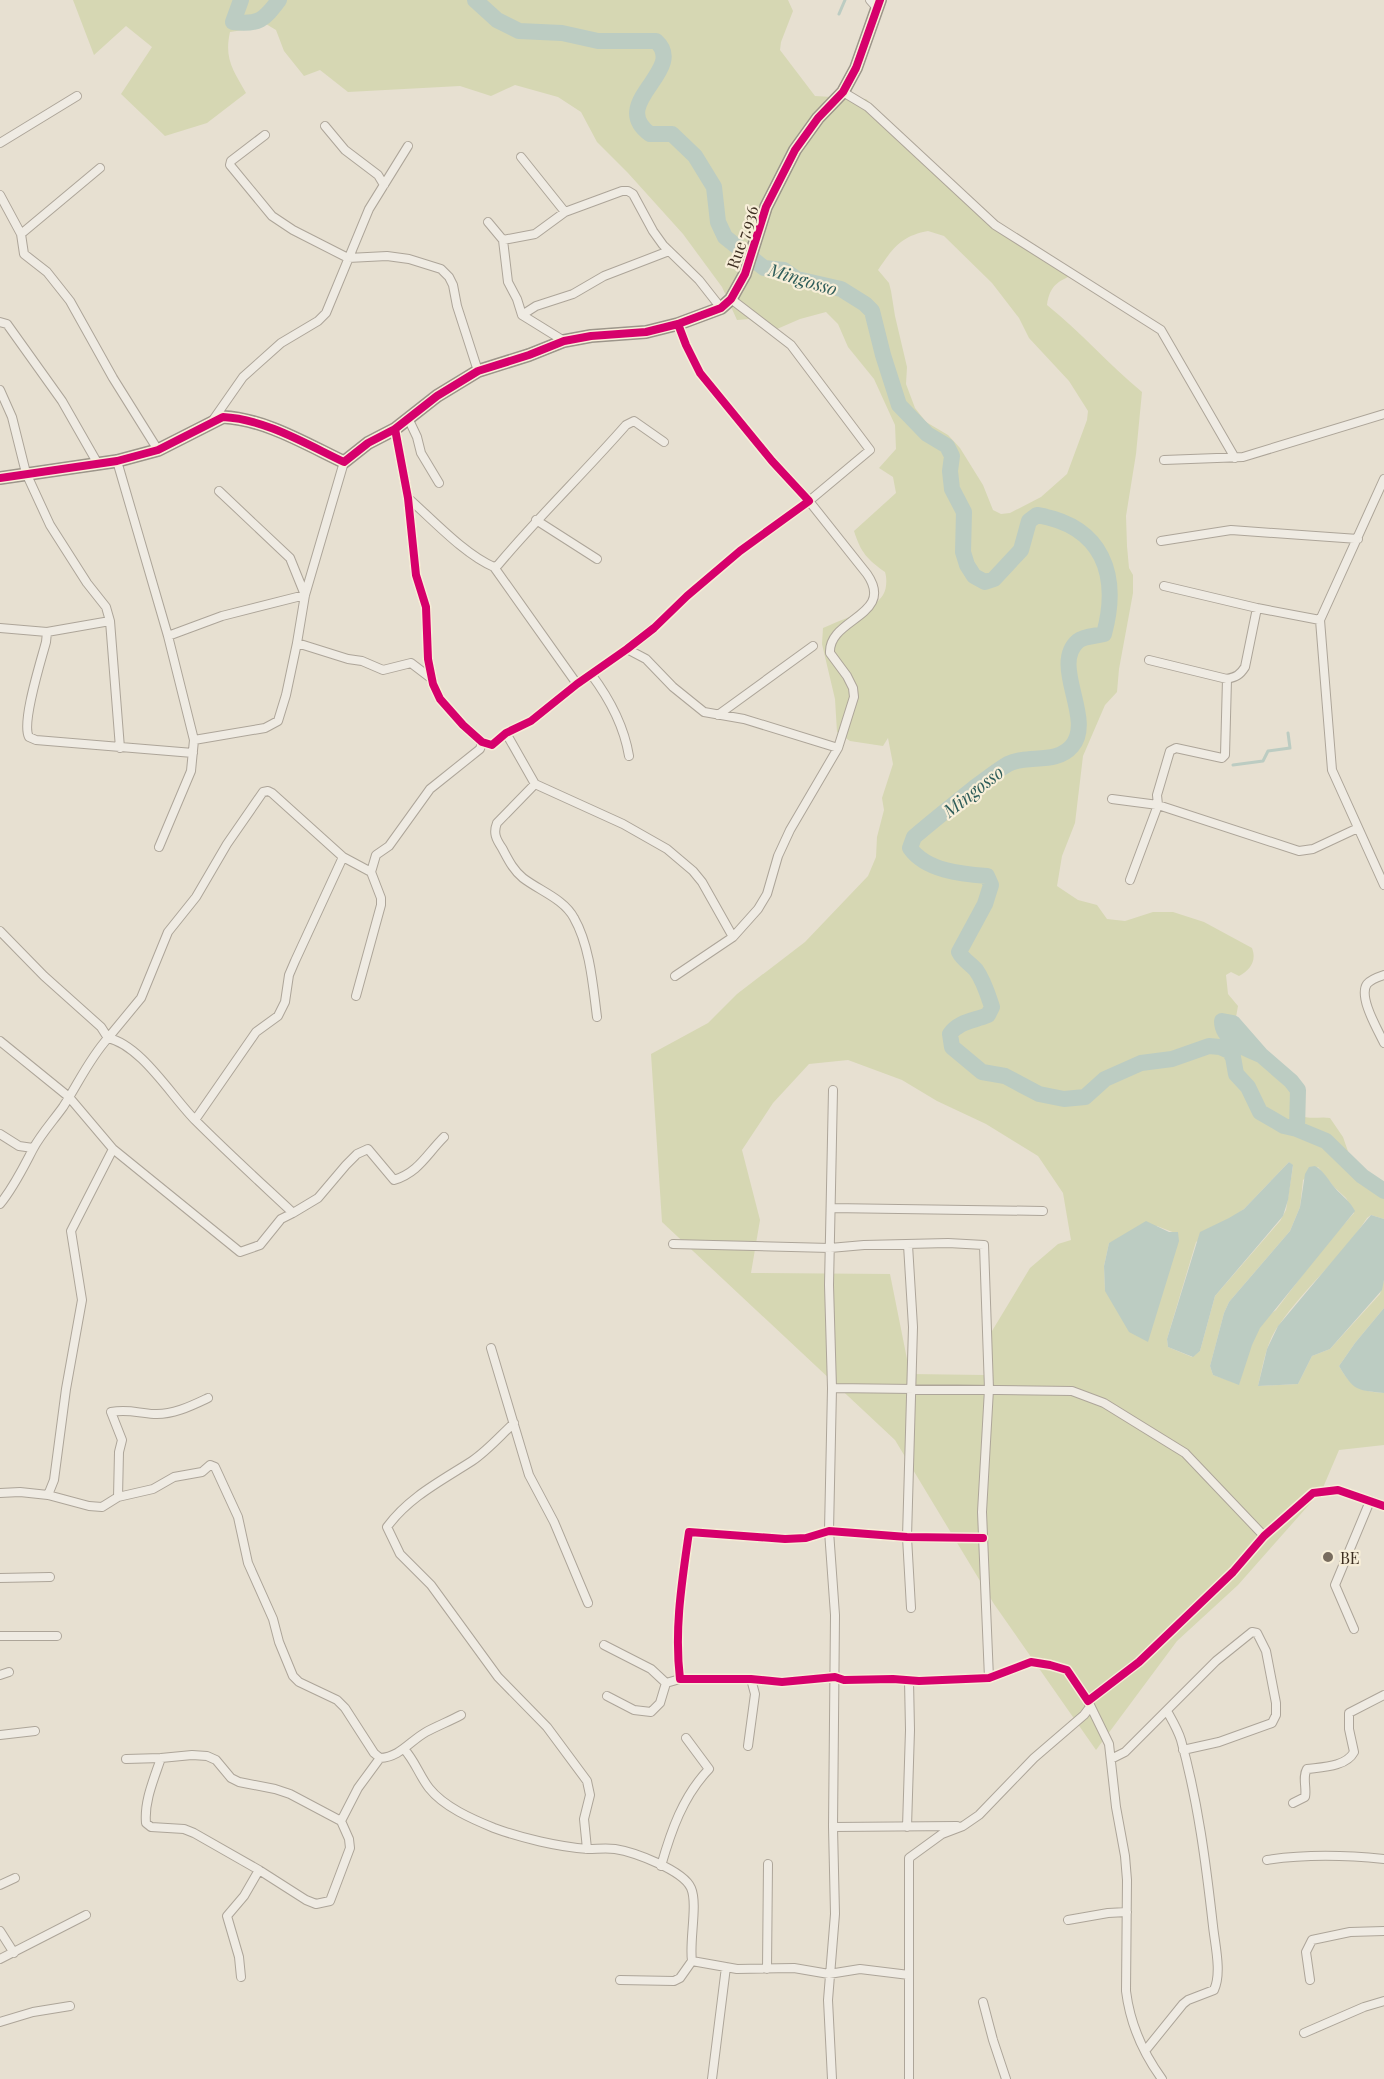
<svg xmlns="http://www.w3.org/2000/svg" width="1384" height="2079" font-family="'Playfair Display',serif">
	<style>
		.green { fill: #d6d7b3; fill-rule: evenodd }
		.water { fill: #bcccc2 }
		.lines { fill: none; stroke-linecap: round; stroke-linejoin: round }
		.stream { stroke: #bcccc2; stroke-width: 3 }
		.river { stroke: #bcccc2; stroke-width: 16 }
		.street-casing { stroke: #ada599; stroke-width: 10 }
		.secondary-casing { stroke: #9c958a; stroke-width: 14 }
		.street { stroke: #efebe3; stroke-width: 8 }
		.secondary { stroke: #efebe3; stroke-width: 10 }
		.cycleway-casing { stroke: #f7eed8; stroke-width: 11 }
		.cycleway { stroke: #d6006c; stroke-width: 8 }
		.poi-dot { fill: #786c5e; stroke: #f7eed8; stroke-width: 2 }
		.labels { text-anchor: middle; dominant-baseline: central; stroke-width: 4.5; stroke-linejoin: round; paint-order: stroke }
		.street-label { font-size: 16px; fill: #3d2e20; stroke: #f7eed8 }
		.poi-label { font-size: 16px; fill: #3d2e20; stroke: #f7eed8; text-anchor: start }
		.water-label { font-size: 18px; font-style: italic; fill: #2f5d5a; stroke: #f7eed8 }
	</style>
	<rect width="100%" height="100%" fill="#e7e0d1"/>
	<!-- green -->
	<path class="green" d="M 73,0 L 788,0 L 793,11 L 781,42 L 780,50 L 815,96 L 866,99 L 990,217 L 1077,273 C 1059,281 1050,284 1047,305 C 1081,332 1109,365 1142,392 L 1136,454 L 1126,516 L 1127,546 L 1129,568 L 1133,575 L 1133,593 L 1119,669 L 1117,692 L 1105,705 L 1083,756 L 1075,823 L 1062,856 L 1057,886 L 1078,900 L 1097,905 L 1107,919 L 1125,921 L 1153,912 L 1173,912 L 1204,922 L 1252,948 C 1257,961 1250,970 1239,976 L 1231,972 L 1226,975 L 1228,994 L 1238,1006 L 1236,1017 L 1252,1039 L 1299,1084 L 1303,1101 L 1301,1112 L 1302,1116 C 1312,1120 1320,1116 1330,1118 L 1343,1137 L 1351,1160 L 1378,1182 L 1384,1184 L 1384,1219 L 1371,1215 L 1367,1218 C 1342,1257 1305,1287 1279,1325 C 1266,1342 1263,1366 1258,1386 L 1298,1384 L 1312,1356 L 1330,1349 L 1380,1294 L 1384,1280 L 1384,1308 L 1355,1343 L 1339,1366 C 1352,1388 1359,1391 1384,1393 L 1384,1445 L 1339,1450 L 1322,1490 L 1238,1585 L 1177,1641 L 1096,1750 L 994,1604 L 895,1440 L 662,1222 L 651,1054 L 708,1023 L 737,994 L 805,942 L 868,876 L 876,857 L 877,837 L 884,810 L 882,798 L 893,764 L 888,738 L 883,746 L 850,741 L 837,732 L 835,699 L 822,644 L 823,628 C 838,621 875,609 883,595 C 887,589 887,578 885,572 C 867,559 861,553 854,531 L 896,493 L 893,477 L 879,468 L 896,449 L 895,425 L 874,379 L 848,347 L 838,324 L 826,312 L 800,319 L 777,329 L 760,327 L 749,319 L 737,320 L 722,287 L 683,234 L 628,173 L 597,142 L 581,112 L 558,97 L 515,85 L 491,96 L 460,86 L 348,92 L 320,70 L 304,76 L 284,51 L 276,30 L 266,24 L 256,28 L 230,32 C 224,59 233,70 246,93 L 207,123 L 165,136 L 121,94 L 152,47 L 126,26 L 94,55 ZM 928,231 L 944,236 L 992,283 L 1019,318 L 1029,338 L 1069,381 L 1088,411 L 1087,420 L 1067,474 L 1041,497 L 1010,513 L 1001,514 L 993,510 L 983,485 L 960,448 L 948,435 L 926,422 L 915,408 L 906,384 L 907,367 L 895,316 L 891,291 L 889,283 L 878,270 C 893,248 901,236 928,231 ZM 848,1060 L 902,1080 L 937,1101 L 986,1124 L 1038,1156 L 1063,1193 L 1071,1240 L 1058,1244 L 1030,1268 L 992,1331 L 985,1375 L 910,1374 L 890,1274 L 751,1273 L 760,1220 L 742,1150 L 773,1103 L 809,1064 ZM 1289,1162 L 1293,1166 L 1286,1210 L 1280,1221 L 1215,1296 L 1200,1351 L 1192,1357 L 1168,1347 L 1167,1339 L 1196,1242 L 1244,1209 ZM 1318,1167 L 1334,1187 L 1346,1198 L 1354,1213 L 1323,1248 L 1276,1310 C 1253,1326 1247,1359 1239,1384 L 1213,1375 L 1210,1366 L 1224,1313 L 1229,1302 L 1290,1231 L 1300,1207 L 1303,1180 ZM 1157,1226 L 1175,1233 L 1105,1291 L 1104,1266 L 1109,1243 Z"/>
	<!-- water -->
	<path class="water" d="M 1289,1162 L 1293,1165 L 1288,1200 L 1283,1216 L 1215,1296 L 1200,1351 L 1193,1357 L 1168,1347 L 1167,1339 L 1200,1232 L 1229,1218 L 1244,1209 Z
		M 1315,1166 C 1325,1172 1328,1180 1335,1188 C 1342,1196 1350,1201 1355,1211 L 1260,1328 L 1252,1345 L 1239,1385 L 1213,1375 L 1210,1366 L 1224,1313 L 1229,1302 L 1290,1231 L 1300,1207 L 1305,1174 L 1309,1167 Z
		M 1371,1215 L 1384,1219 L 1384,1280 L 1382,1290 L 1330,1349 L 1312,1356 L 1298,1384 L 1258,1386 L 1267,1349 L 1278,1326 Z
		M 1146,1221 L 1169,1232 L 1178,1232 L 1179,1241 L 1148,1342 L 1129,1332 L 1105,1291 L 1104,1266 L 1109,1243 Z
		M 1384,1308 L 1384,1393 C 1356,1390 1354,1391 1339,1366 L 1355,1343 Z"/>
	<g class="lines">
		<!-- stream -->
		<path class="stream" d="M 839,14 L 845,0
			M 1233,765 L 1263,761 L 1268,751 L 1290,748 L 1288,733"/>
		<!-- river -->
		<path class="river" d="M 241,0 L 233,22 C 259,25 264,20 279,0
			M 475,0 L 497,20 L 519,31 L 562,33 L 598,41 L 656,41 C 688,70 607,103 650,134 L 672,134 L 695,156 L 714,187 L 718,222 L 725,237 L 764,268 L 784,270 L 797,279 L 841,289 L 865,304 L 872,311 L 883,355 L 899,405 L 927,434 L 947,446 L 952,456 L 950,471 L 952,489 L 964,512 L 963,552 L 967,565 L 974,576 L 985,582 L 994,579 L 1021,550 L 1029,521 L 1037,515 C 1103,526 1120,575 1104,634 C 1096,636 1084,636 1078,641 C 1050,665 1095,719 1072,746 C 1056,765 1028,754 1008,764 C 996,771 985,780 974,788 C 954,804 934,820 914,837 L 910,848 C 926,871 962,874 987,876 L 991,885 L 985,904 L 959,952 C 963,960 970,963 976,970 C 984,981 988,995 992,1007 L 988,1015 C 974,1021 959,1021 950,1034 L 952,1047 L 982,1072 L 1005,1076 L 1039,1094 L 1064,1099 L 1085,1097 L 1105,1079 L 1141,1063 L 1172,1059 L 1209,1046 L 1220,1047 L 1229,1051 L 1233,1057 L 1236,1074 L 1248,1087 L 1260,1112 L 1284,1126 L 1297,1129 L 1326,1141 L 1362,1176 L 1384,1191
			M 1261,1055 C 1246,1049 1222,1040 1222,1021 L 1233,1023 L 1261,1055 L 1291,1081 L 1298,1090 L 1297,1129"/>
		<!-- street casing -->
		<g class="street-casing">
			<path id="street" d="M 870,0 L 877,8
				M 843,92 L 868,107 L 995,225 L 1161,330 L 1235,458
				M 325,126 L 345,150 L 378,175 L 384,185
				M 265,135 L 231,161 L 230,165 L 272,216 L 293,230 L 348,258 L 387,256 L 409,259 L 441,269 L 449,277 L 453,285 L 457,306 L 478,371
				M 0,143 L 77,96
				M 521,157 L 565,212
				M 0,195 L 21,234 L 24,254 L 47,272 L 70,301 L 113,378 L 158,450
				M 488,222 L 503,240 L 508,282 L 517,299 L 522,315 L 564,341
				M 21,234 L 100,168
				M 503,240 L 535,234 L 565,212 L 622,191 L 628,191 L 633,194 L 653,231 L 663,245 L 699,280 L 721,308
				M 522,315 L 536,306 L 573,294 L 604,276 L 669,251
				M 0,322 L 7,324 L 62,401 L 98,464
				M 0,390 L 12,417 L 26,473 L 50,525 L 87,583 L 106,607 L 110,621 L 120,748
				M 408,418 L 417,437 L 421,453 L 439,483
				M 213,420 L 243,377 L 281,343 L 318,321 L 326,313 L 369,209 L 408,146
				M 395,429 L 408,498 L 416,575 L 426,607 L 428,659 L 433,684 L 440,699 L 463,725 L 482,742 L 492,745 L 506,733 L 531,721 L 577,684 L 627,649 L 654,628 L 687,596 L 740,551 L 809,501 L 772,461 L 700,373 L 686,345 L 678,324
				M 1164,460 L 1243,457 L 1384,414
				M 117,461 L 168,636 L 194,740 L 191,771 L 159,847
				M 1384,479 L 1320,620 L 1332,770 L 1384,885
				M 408,498 C 432,519 465,555 494,567 L 498,565 C 539,516 584,473 626,425 L 634,421 L 664,442
				M 536,520 L 597,559
				M 1161,541 L 1231,530 L 1358,539
				M 494,567 L 577,684
				M 1164,586 L 1257,608 L 1320,620
				M 110,621 L 47,632 L 46,642 C 41,661 21,723 29,737 L 36,740 L 193,753
				M 0,628 L 47,632
				M 168,636 L 222,616 L 305,595 L 290,558 L 219,491
				M 297,643 L 348,659 L 362,661 L 383,670 L 411,663 L 432,679
				M 627,649 L 646,659 L 673,687 L 704,712 L 744,719 L 838,748
				M 1149,660 L 1227,679 C 1236,677 1240,675 1245,667 L 1257,608
				M 591,674 C 609,698 624,726 629,756
				M 718,715 L 813,646
				M 506,733 L 535,784 L 623,824 L 667,849 L 693,871 L 702,882 L 733,937
				M 194,740 L 265,728 L 278,721 L 286,695 L 297,643 L 305,595 L 344,462
				M 535,784 L 497,823 C 493,833 496,839 502,848 C 508,859 513,870 523,878 C 540,891 564,899 574,918 C 590,946 593,986 597,1017
				M 1112,799 L 1158,805 L 1299,851 L 1313,849 L 1358,828
				M 1130,880 L 1158,805 L 1157,795 L 1170,751 L 1176,748 L 1222,758 L 1225,755 L 1227,679
				M 0,931 L 44,976 L 101,1027 L 108,1038 L 141,998 L 168,932 L 196,897 L 227,844 L 263,792 L 268,791 L 272,793 L 343,857 L 371,872 L 376,855 L 389,846 L 430,789 L 480,749 L 482,742
				M 1384,975 C 1378,977 1371,979 1367,984 C 1358,997 1378,1030 1384,1043
				M 675,976 L 733,937 L 758,909 L 767,894 L 778,856 L 790,830 L 838,748 L 854,697 L 853,688 L 847,676 L 830,653 C 828,618 896,616 867,574 L 809,501 L 870,450 L 791,345 L 731,299
				M 356,996 L 381,905 L 381,898 L 371,872
				M 0,1041 L 69,1097 L 113,1149 L 240,1252 L 260,1245 L 281,1219 L 293,1213 C 261,1183 228,1153 196,1121 C 172,1097 141,1045 108,1038 C 89,1059 78,1084 63,1107 C 53,1121 41,1134 33,1149 C 23,1168 14,1187 0,1204
				M 195,1120 L 256,1032 L 278,1016 L 285,1002 L 289,975 L 295,961 L 343,857
				M 0,1134 L 19,1146 L 33,1148
				M 831,1208 L 1043,1211
				M 293,1213 L 318,1198 L 346,1165 L 357,1154 L 368,1149 L 394,1180 C 419,1172 426,1155 444,1137
				M 673,1244 L 830,1248 L 864,1245 L 948,1243 L 984,1245 L 989,1389 L 982,1512 L 989,1678
				M 908,1245 L 913,1327 L 907,1537 L 911,1608
				M 491,1348 L 529,1475 L 554,1522 L 588,1603
				M 832,1388 L 1072,1391 L 1104,1403 L 1185,1453 L 1264,1536
				M 514,1423 C 501,1435 487,1451 472,1461 C 441,1481 409,1497 387,1527 L 400,1554 L 431,1585 L 498,1677 L 547,1727 L 587,1781 L 590,1795 L 584,1819 L 587,1849
				M 0,1493 L 20,1492 L 48,1495 L 89,1506 L 102,1507 L 118,1497 L 153,1489 L 174,1477 L 202,1472 L 210,1465 L 215,1467 L 238,1517 L 248,1563 L 273,1619 L 279,1642 L 293,1676 L 299,1682 L 337,1700 L 345,1708 L 374,1753 L 380,1758 C 400,1757 410,1741 426,1732 C 437,1726 450,1721 461,1715
				M 48,1495 L 54,1480 L 66,1389 L 82,1300 L 71,1231 L 113,1149
				M 118,1497 L 119,1452 L 122,1440 L 111,1412 C 129,1409 137,1413 154,1414 C 173,1415 191,1406 208,1398
				M 983,1538 L 907,1537 L 829,1531 L 806,1538 L 785,1539 L 689,1532 C 682,1581 674,1629 680,1679 L 751,1679 L 782,1682 L 835,1677 L 844,1680 L 893,1679 L 919,1681 L 989,1678 L 1031,1662 L 1050,1665 L 1067,1670 L 1088,1701 L 1139,1662 L 1233,1572 L 1264,1536 L 1313,1493 L 1338,1490 L 1384,1506
				M 0,1578 L 50,1577
				M 1354,1629 L 1335,1585 L 1370,1501
				M 0,1636 L 57,1636
				M 604,1645 L 651,1669 L 666,1683 L 680,1679
				M 0,1675 L 9,1672
				M 607,1696 L 634,1710 L 651,1712 L 660,1703 L 666,1683
				M 0,1735 L 35,1731
				M 748,1746 L 755,1694 L 751,1679
				M 404,1749 C 415,1761 419,1775 429,1788 C 444,1807 472,1819 494,1828 C 521,1838 559,1847 588,1849 C 597,1849 606,1848 615,1849 C 634,1852 683,1870 691,1888 C 698,1904 689,1941 692,1961 L 737,1969 L 794,1968 L 829,1974 L 860,1969 L 909,1975
				M 126,1759 L 161,1758 L 192,1755 L 207,1756 L 216,1760 L 231,1778 L 239,1782 L 275,1789 L 290,1794 L 341,1821 L 349,1839 L 350,1848 L 330,1901 L 316,1904 L 306,1900 L 259,1870 L 194,1833 L 184,1829 L 151,1827 L 146,1823 C 144,1801 154,1779 161,1758
				M 1111,1759 L 1125,1752 L 1216,1661 L 1252,1632 L 1257,1633 L 1266,1651 L 1276,1703 L 1276,1715 L 1272,1723 L 1219,1742 L 1183,1750
				M 1293,1803 L 1305,1797 C 1307,1788 1302,1777 1307,1769 C 1322,1767 1346,1767 1354,1752 L 1349,1729 L 1349,1713 L 1384,1695
				M 341,1821 L 358,1788 L 380,1758
				M 833,1827 L 957,1826
				M 907,1827 L 910,1730 L 909,1680
				M 1267,1860 C 1306,1854 1345,1855 1384,1859
				M 661,1866 C 671,1831 683,1796 709,1769 L 686,1738
				M 0,1885 L 15,1878
				M 1068,1920 L 1108,1913 L 1127,1912
				M 0,1931 L 14,1953
				M 0,1959 L 86,1915
				M 767,1969 L 768,1864
				M 241,1977 L 239,1957 L 227,1916 L 244,1896 L 259,1870
				M 620,1980 L 674,1981 L 680,1978 L 692,1961
				M 1310,1980 L 1306,1952 L 1312,1940 L 1350,1932 L 1384,1931
				M 983,2002 L 993,2040 L 1006,2079
				M 0,2022 L 33,2012 L 70,2006
				M 1304,2033 L 1364,2007 L 1384,2001
				M 1145,2051 L 1183,2004 L 1188,2000 L 1214,1990 C 1222,1973 1215,1945 1213,1926 C 1206,1864 1198,1801 1181,1740 C 1178,1730 1172,1720 1167,1711
				M 712,2079 L 726,1967
				M 832,2079 L 828,2000 L 835,1914 L 833,1827 L 835,1615 L 829,1531 L 832,1388 L 829,1285 L 833,1090
				M 909,2079 L 909,1858 L 942,1834 L 963,1826 L 979,1815 L 1034,1758 L 1084,1715 L 1090,1707 L 1088,1701 L 1109,1744 L 1116,1807 L 1125,1856 L 1127,1880 L 1126,1991 C 1130,2023 1143,2053 1162,2079"/>
		</g>
		<!-- secondary casing -->
		<g class="secondary-casing">
			<path id="secondary" d="M 0,478 L 117,461 L 158,450 L 223,417 C 265,419 306,444 344,462 L 368,443 L 395,429 L 437,396 L 478,371 L 529,355 L 564,341 L 591,336 L 646,332 L 678,324 L 721,308 L 731,299 L 745,274 L 766,207 L 795,150 L 818,118 L 843,92 L 856,68 L 880,0"/>
		</g>
		<!-- street -->
		<use href="#street" class="street"/>
		<!-- secondary -->
		<use href="#secondary" class="secondary"/>
		<!-- cycleway casing -->
		<g class="cycleway-casing">
			<path id="cycleway" d="M 395,429 L 408,498 L 416,575 L 426,607 L 428,659 L 433,684 L 440,699 L 463,725 L 482,742 L 492,745 L 506,733 L 531,721 L 577,684 L 627,649 L 654,628 L 687,596 L 740,551 L 809,501 L 772,461 L 700,373 L 686,345 L 678,324
				M 0,478 L 117,461 L 158,450 L 223,417 C 265,419 306,444 344,462 L 368,443 L 395,429 L 437,396 L 478,371 L 529,355 L 564,341 L 591,336 L 646,332 L 678,324 L 721,308 L 731,299 L 745,274 L 766,207 L 795,150 L 818,118 L 843,92 L 856,68 L 880,0
				M 983,1538 L 907,1537 L 829,1531 L 806,1538 L 785,1539 L 689,1532 C 682,1581 674,1629 680,1679 L 751,1679 L 782,1682 L 835,1677 L 844,1680 L 893,1679 L 919,1681 L 989,1678 L 1031,1662 L 1050,1665 L 1067,1670 L 1088,1701 L 1139,1662 L 1233,1572 L 1264,1536 L 1313,1493 L 1338,1490 L 1384,1506"/>
		</g>
		<!-- cycleway -->
		<use href="#cycleway" class="cycleway"/>
	</g>
	<!-- markers -->
	<circle class="poi-dot" cx="1328" cy="1557" r="6"/>
	<g class="labels">
		<!-- street labels -->
		<g class="street-label">
			<text transform="translate(742 237) rotate(-71)">Rue 7.936</text>
		</g>
		<!-- poi labels -->
		<g class="poi-label">
			<text x="1340" y="1557">BE</text>
		</g>
		<!-- water labels -->
		<g class="water-label">
			<text transform="translate(803 279) rotate(17)">Mingosso</text>
			<text transform="translate(973 791) rotate(-38)">Mingosso</text>
		</g>
	</g>
</svg>
